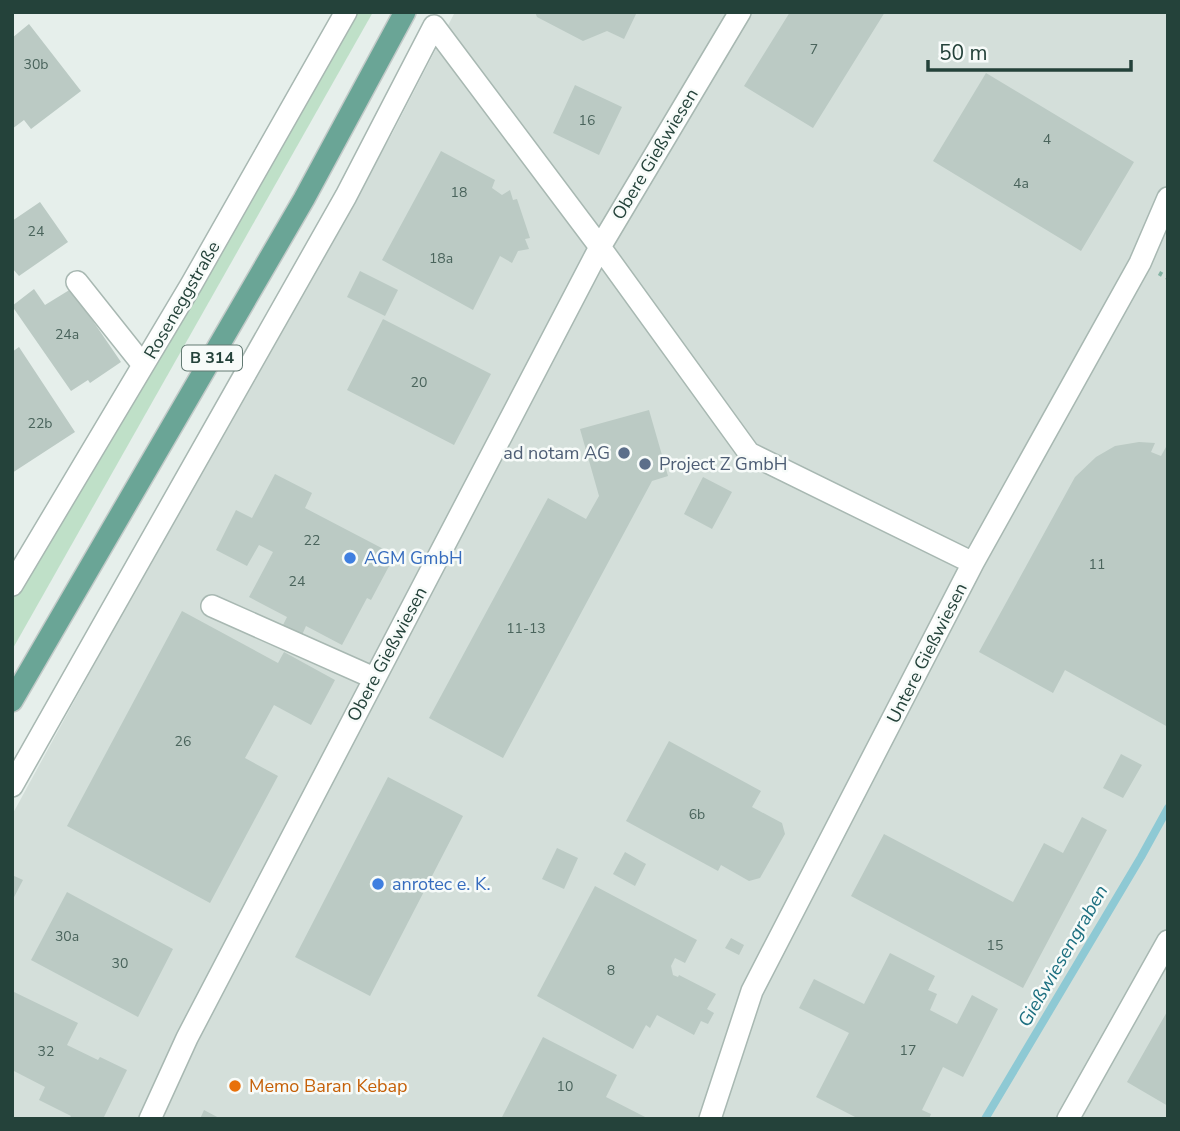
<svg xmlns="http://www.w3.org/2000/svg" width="1180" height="1131" font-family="'Nunito Sans',sans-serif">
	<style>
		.built { fill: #d4dfda }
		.green { fill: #bfe0c8 }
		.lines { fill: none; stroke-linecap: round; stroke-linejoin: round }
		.stream { stroke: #8ec9d4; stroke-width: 8 }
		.building { fill: #bbcac4 }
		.minor-casing { stroke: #a8b8b2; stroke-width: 24 }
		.major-casing { stroke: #c2cac8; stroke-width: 24 }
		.path { stroke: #86b3a5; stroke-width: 4.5; stroke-dasharray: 3.5 5; stroke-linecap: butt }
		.minor { stroke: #fff; stroke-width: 21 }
		.major { stroke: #6aa596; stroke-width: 21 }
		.service-dot { fill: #5c6f8a; stroke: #f7fbf9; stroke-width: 2.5 }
		.shop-dot { fill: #3f7fe0; stroke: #f7fbf9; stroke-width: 2.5 }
		.food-dot { fill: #e8710a; stroke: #f7fbf9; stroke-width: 2.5 }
		.labels { text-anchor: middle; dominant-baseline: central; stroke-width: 5; stroke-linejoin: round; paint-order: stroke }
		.number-label { font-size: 14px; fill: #4a645c }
		.shield { fill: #f7fbf9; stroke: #637a73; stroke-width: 2 }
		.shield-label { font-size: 16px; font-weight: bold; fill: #24423a }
		.street-label { font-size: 18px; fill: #24423a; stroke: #f7fbf9 }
		.service-label { font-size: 18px; fill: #4e5e75; stroke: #f7fbf9; text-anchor: end }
		.shop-label { font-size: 18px; fill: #366cbe; stroke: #f7fbf9; text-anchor: start }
		.food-label { font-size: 18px; fill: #c56008; stroke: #f7fbf9; text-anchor: start }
		.water-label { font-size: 19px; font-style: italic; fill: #1c6f80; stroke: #f7fbf9 }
	</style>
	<rect width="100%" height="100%" fill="#e6efeb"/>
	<!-- built -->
	<path class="built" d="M 455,12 L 1168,12 L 1168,1119 L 12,1119 L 12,815 L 246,387 L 392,134 Z"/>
	<!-- green -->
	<path class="green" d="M 346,12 L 373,12 L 12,650 L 12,585 Z"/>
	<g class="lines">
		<!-- stream -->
		<path class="stream" d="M 985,1119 L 1141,857 L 1168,808"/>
	</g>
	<!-- building -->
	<path class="building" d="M 535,12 L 637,12 L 624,39 L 607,31 L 583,41 L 537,17 Z
		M 790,12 L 885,12 L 813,128 L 744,86 Z
		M 29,24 L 81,91 L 31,129 L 24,120 L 12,129 L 12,38 Z
		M 986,73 L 1134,162 L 1081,251 L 933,161 Z
		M 575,85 L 622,107 L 599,155 L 553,133 Z
		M 441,151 L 495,180 L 492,188 L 502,195 L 510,190 L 513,200 L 517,199 L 530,238 L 525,239 L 529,249 L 518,251 L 512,263 L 500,256 L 473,310 L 382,260 Z
		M 40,202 L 68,242 L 19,276 L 12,268 L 12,221 Z
		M 360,271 L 398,290 L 385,316 L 347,297 Z
		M 34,289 L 45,305 L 71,289 L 121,362 L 90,383 L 88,380 L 71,391 L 12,306 Z
		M 383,319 L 491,374 L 454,445 L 347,390 Z
		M 19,347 L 75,432 L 12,473 L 12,352 Z
		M 649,410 L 668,476 L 652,481 L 503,758 L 429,718 L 548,498 L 586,519 L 599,496 L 580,429 Z
		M 1139,442 L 1155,443 L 1151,452 L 1161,456 L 1166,447 L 1168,447 L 1168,727 L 1065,670 L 1053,693 L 979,652 L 1075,477 L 1096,457 L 1115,446 Z
		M 275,474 L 312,493 L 305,508 L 395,555 L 371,600 L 367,598 L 342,645 L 306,626 L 302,635 L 283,625 L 287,617 L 249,597 L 273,552 L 259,545 L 247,566 L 216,550 L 236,510 L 252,518 Z
		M 703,477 L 732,492 L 712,529 L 684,514 Z
		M 182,611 L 278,663 L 284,652 L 335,680 L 311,725 L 274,705 L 245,758 L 278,776 L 210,903 L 67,826 Z
		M 669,741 L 761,791 L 752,807 L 782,823 L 785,834 L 760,878 L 749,881 L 721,865 L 718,871 L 626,821 Z
		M 1121,754 L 1142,765 L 1123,798 L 1103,788 Z
		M 388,777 L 463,816 L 370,996 L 295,957 Z
		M 1082,817 L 1107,830 L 1023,988 L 851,896 L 884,834 L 1013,902 L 1044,843 L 1063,853 Z
		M 557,848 L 578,858 L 564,889 L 542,879 Z
		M 625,852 L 646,864 L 635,886 L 613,874 Z
		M 12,875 L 23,880 L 12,901 Z
		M 595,886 L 697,940 L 685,963 L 675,958 L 671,966 L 673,975 L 678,977 L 679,975 L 716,994 L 707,1009 L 714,1013 L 708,1024 L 701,1021 L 694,1035 L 657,1015 L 650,1028 L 646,1025 L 633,1049 L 537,996 Z
		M 67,892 L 173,949 L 138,1017 L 31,960 Z
		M 731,938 L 744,945 L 739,955 L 725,948 Z
		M 890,953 L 935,976 L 928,990 L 937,994 L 930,1010 L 957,1024 L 972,995 L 998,1009 L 963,1077 L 943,1067 L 922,1110 L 931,1114 L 929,1119 L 859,1119 L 816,1097 L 849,1033 L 799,1008 L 814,979 L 864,1004 Z
		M 12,991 L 78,1023 L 67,1045 L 98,1060 L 100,1057 L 127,1070 L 103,1119 L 69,1119 L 71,1116 L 39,1100 L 45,1087 L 12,1070 Z
		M 1168,1010 L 1168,1106 L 1127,1082 Z
		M 543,1037 L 617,1075 L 606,1097 L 649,1119 L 501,1119 Z
		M 204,1110 L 221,1119 L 200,1119 Z"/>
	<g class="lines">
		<!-- minor casing -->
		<g class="minor-casing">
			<path id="minor" d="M 77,282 L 143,365
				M 12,585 L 191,285 L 346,12
				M 212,606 L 374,678
				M 12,786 L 346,196 L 434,26 L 600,247 L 749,453 L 973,563
				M 150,1119 L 187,1038 L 600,247 L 740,12
				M 710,1119 L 752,991 L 973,563 L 1140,263 L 1168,198
				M 1068,1119 L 1168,941"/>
		</g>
		<!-- major casing -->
		<g class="major-casing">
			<path id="major" d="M 12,701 L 304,199 L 405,12"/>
		</g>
		<!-- path -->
		<path class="path" d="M 1159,273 L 1168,278"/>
		<!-- minor -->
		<use href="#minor" class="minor"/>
		<!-- major -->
		<use href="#major" class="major"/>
	</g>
	<!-- markers -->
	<g class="service-dot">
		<circle cx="624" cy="453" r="7"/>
		<circle cx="645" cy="464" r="7"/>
	</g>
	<g class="shop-dot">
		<circle cx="350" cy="558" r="7"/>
		<circle cx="378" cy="884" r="7"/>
	</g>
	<circle class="food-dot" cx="235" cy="1086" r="7"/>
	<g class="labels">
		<!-- number labels -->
		<g class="number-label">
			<text x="814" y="49">7</text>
			<text x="36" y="64">30b</text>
			<text x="587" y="120">16</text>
			<text x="1047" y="139">4</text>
			<text x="1021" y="183">4a</text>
			<text x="459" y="192">18</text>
			<text x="36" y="231">24</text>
			<text x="441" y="258">18a</text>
			<text x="67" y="334">24a</text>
			<text x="419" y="382">20</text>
			<text x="40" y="423">22b</text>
			<text x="312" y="540">22</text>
			<text x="1097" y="564">11</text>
			<text x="297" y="581">24</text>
			<text x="526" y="628">11-13</text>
			<text x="183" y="741">26</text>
			<text x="697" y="814">6b</text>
			<text x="67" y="936">30a</text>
			<text x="995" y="945">15</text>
			<text x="120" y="963">30</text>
			<text x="611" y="970">8</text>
			<text x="908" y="1050">17</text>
			<text x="46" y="1051">32</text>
			<text x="565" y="1086">10</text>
		</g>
		<!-- shield labels -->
		<rect class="shield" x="182" y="345.5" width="60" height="25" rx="5"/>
		<g class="shield-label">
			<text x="212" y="358">B 314</text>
		</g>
		<!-- street labels -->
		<g class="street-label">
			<text transform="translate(655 154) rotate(-59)">Obere Gießwiesen</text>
			<text transform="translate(182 300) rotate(-60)">Roseneggstraße</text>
			<text transform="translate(927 653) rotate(-63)">Untere Gießwiesen</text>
			<text transform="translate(387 654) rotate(-62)">Obere Gießwiesen</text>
		</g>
		<!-- service labels -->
		<g class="service-label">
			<text x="610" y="453">ad notam AG</text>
			<text x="659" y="464" text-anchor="start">Project Z GmbH</text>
		</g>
		<!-- shop labels -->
		<g class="shop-label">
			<text x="364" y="558">AGM GmbH</text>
			<text x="392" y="884">anrotec e. K.</text>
		</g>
		<!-- food labels -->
		<g class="food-label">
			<text x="249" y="1086">Memo Baran Kebap</text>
		</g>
		<!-- water labels -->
		<g class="water-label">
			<text transform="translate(1063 956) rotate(-60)">Gießwiesengraben</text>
		</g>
	</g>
	<!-- border -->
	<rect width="1180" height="1131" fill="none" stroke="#24423a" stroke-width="28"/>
	<!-- scale -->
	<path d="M928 60v10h203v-10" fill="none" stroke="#24423a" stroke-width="3.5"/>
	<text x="939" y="60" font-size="21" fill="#24423a" stroke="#f7fbf9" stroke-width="5" paint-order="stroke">50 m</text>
</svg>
